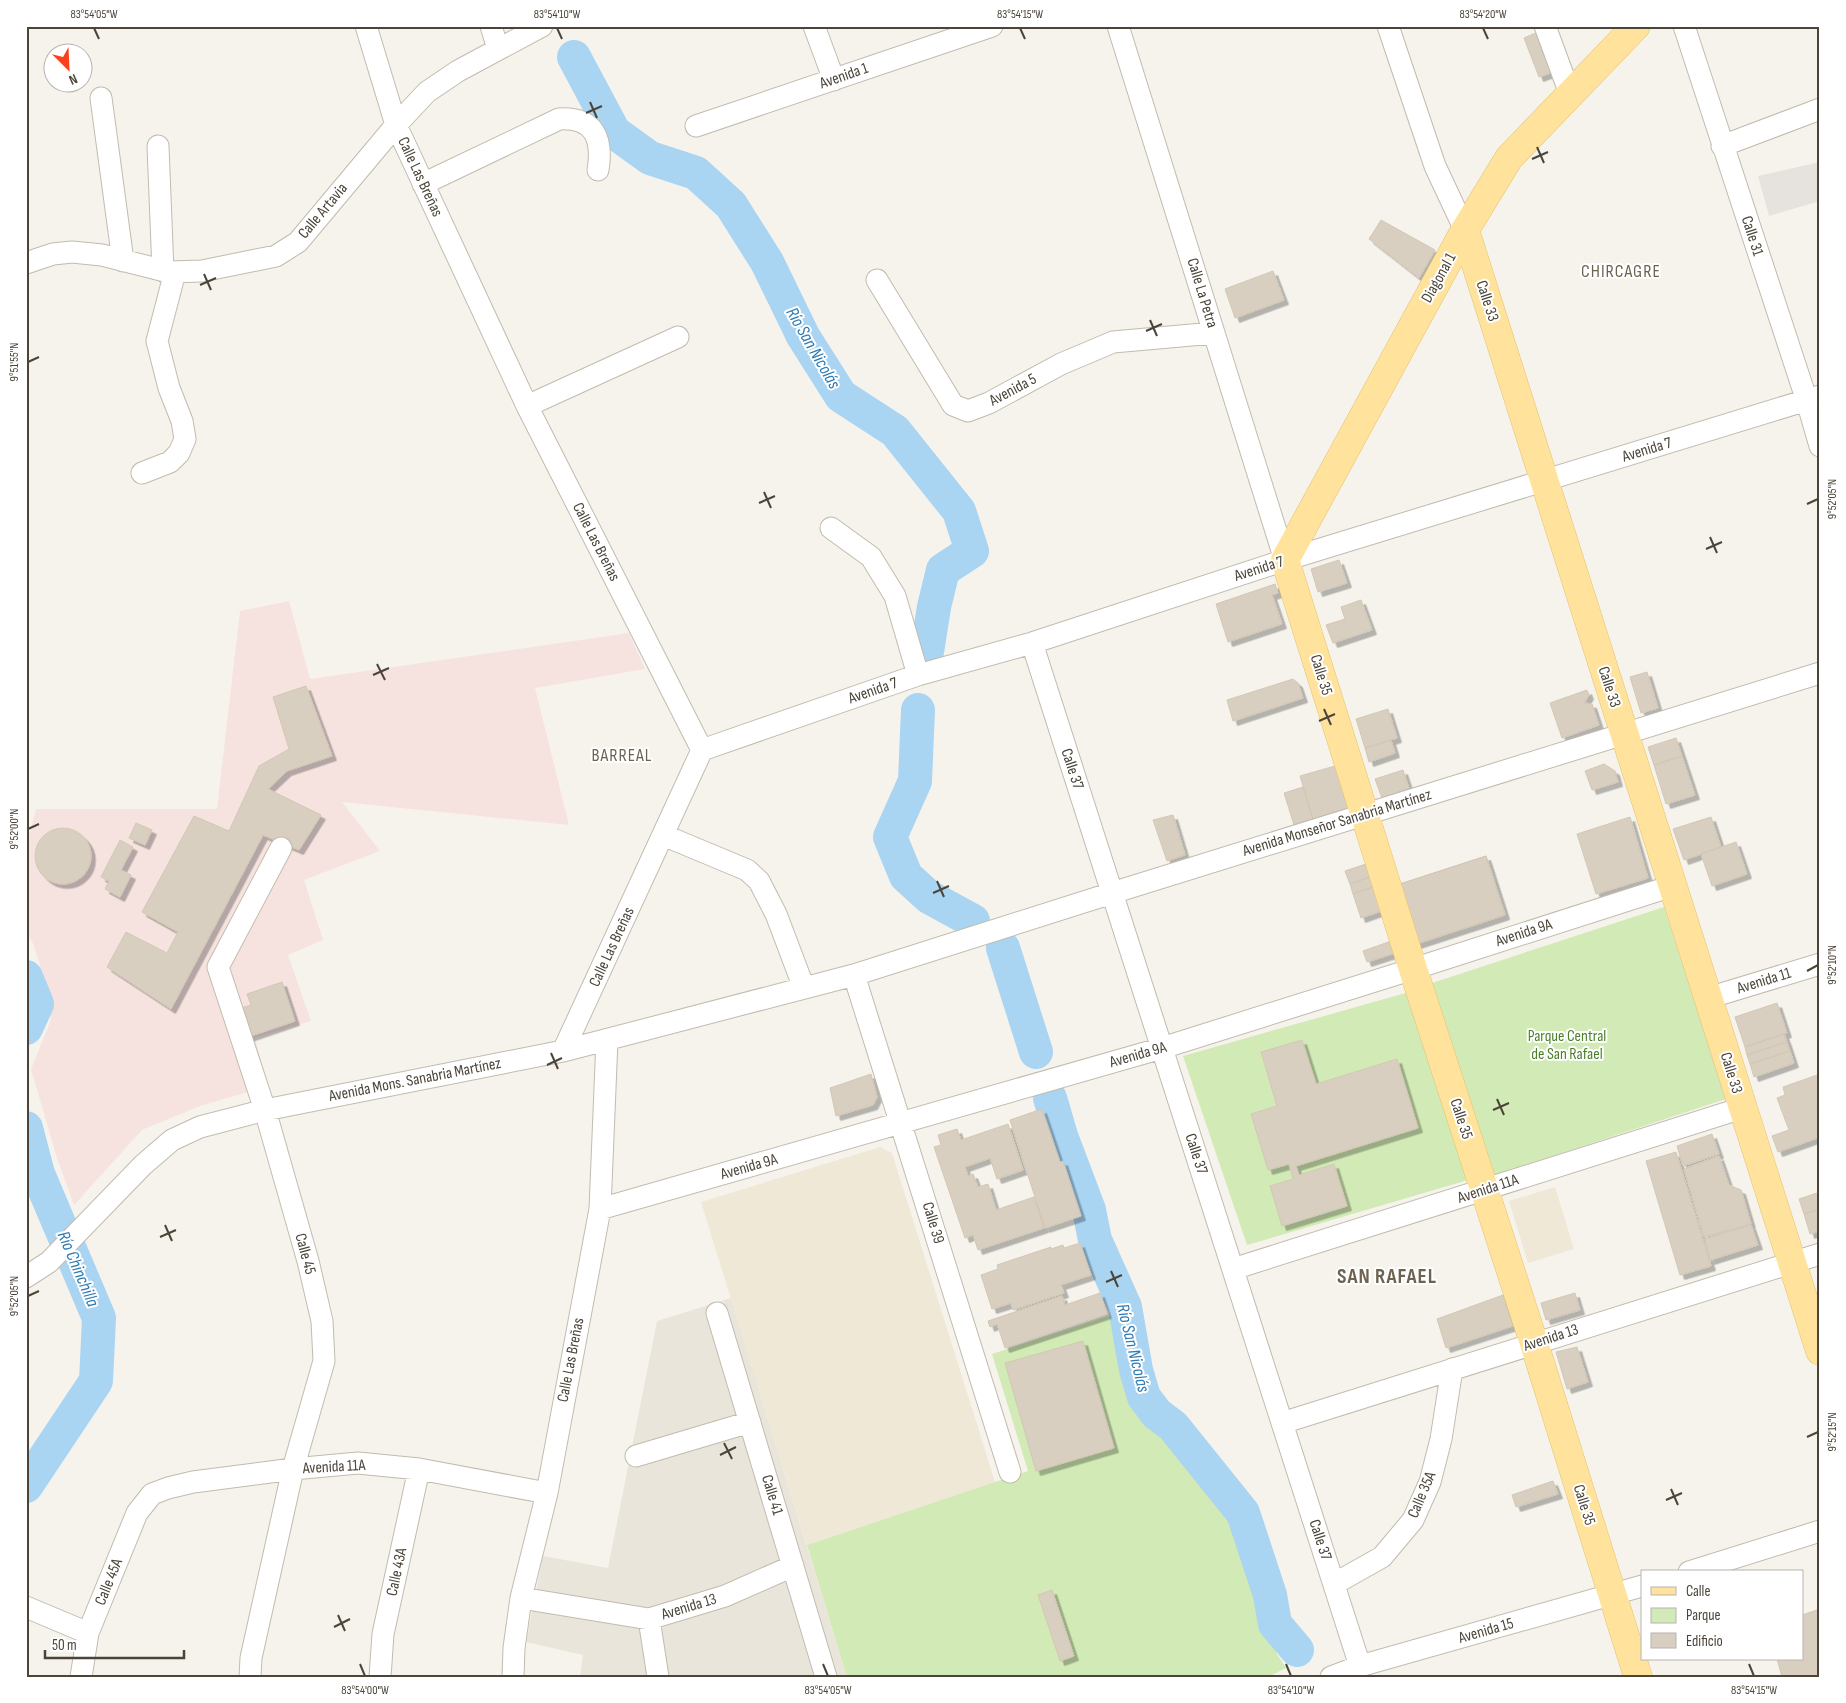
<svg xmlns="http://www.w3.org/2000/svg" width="1846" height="1703" font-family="'Sofia Sans Condensed',sans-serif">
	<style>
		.residential { fill: #eae5da }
		.industrial { fill: #e6e2dd }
		.education { fill: #efe8d6 }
		.medical { fill: #f6e3e0 }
		.green { fill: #d2eab5; fill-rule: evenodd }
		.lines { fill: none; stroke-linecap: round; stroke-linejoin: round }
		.river { stroke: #a9d4f2; stroke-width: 34 }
		.building { fill: #d8cfc1; stroke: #d3c7b4; filter: url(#shadow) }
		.minor-casing { stroke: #c2bbae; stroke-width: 23 }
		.major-casing { stroke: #e6c16a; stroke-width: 29 }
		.minor { stroke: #fff; stroke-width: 21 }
		.major { stroke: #ffe39c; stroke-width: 28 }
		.ticks { fill: none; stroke: #4b4439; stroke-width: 2 }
		.labels { text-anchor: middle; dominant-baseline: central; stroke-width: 4; stroke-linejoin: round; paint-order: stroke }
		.street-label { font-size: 16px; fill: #4b4439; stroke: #fff }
		.park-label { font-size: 16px; fill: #4a7f2a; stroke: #fff }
		.neighbourhood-label { font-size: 18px; letter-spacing: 1px; fill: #6e6250; stroke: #fff }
		.water-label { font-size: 18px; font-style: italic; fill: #2e7ab2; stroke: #fff }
		.district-label { font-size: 21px; font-weight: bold; letter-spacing: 1px; fill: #6e6250; stroke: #fff }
		.neatline { fill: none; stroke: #4b4439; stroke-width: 2 }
		.ticks-label { font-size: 12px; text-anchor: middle; fill: #4b4439 }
	</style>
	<defs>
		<filter id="shadow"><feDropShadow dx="4.5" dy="4.5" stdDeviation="0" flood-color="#0004"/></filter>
	</defs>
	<rect width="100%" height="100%" fill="#f6f3ec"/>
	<!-- residential -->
	<path class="residential" d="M 731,1298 L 847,1677 L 580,1677 L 583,1655 L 526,1642 L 543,1556 L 608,1568 L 657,1321 Z"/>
	<!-- industrial -->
	<path class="industrial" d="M 1820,162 L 1820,201 L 1769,216 L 1758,176 Z"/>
	<!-- education -->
	<path class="education" d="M 880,1147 L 892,1153 L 995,1482 L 807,1545 L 701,1202 Z
		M 1555,1187 L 1574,1249 L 1528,1263 L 1509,1201 Z"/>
	<!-- medical -->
	<path class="medical" d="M 289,601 L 310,679 L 629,633 L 645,669 L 535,688 L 569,825 L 342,802 L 380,851 L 304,880 L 323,940 L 288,955 L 311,1021 L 255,1038 L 268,1086 L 200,1106 L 142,1130 L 74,1205 L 56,1155 L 31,1069 L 51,1020 L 46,983 L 32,941 L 26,934 L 26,847 L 36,809 L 217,809 L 240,611 Z"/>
	<!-- green -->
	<path class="green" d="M 1664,907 L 1726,1099 L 1492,1176 L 1429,984 Z
		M 1409,992 L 1468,1180 L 1247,1245 L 1183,1056 ZM 1302,1040 L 1316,1084 L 1397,1059 L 1418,1128 L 1296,1166 L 1299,1175 L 1334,1164 L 1347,1206 L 1283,1226 L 1270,1186 L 1293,1179 L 1289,1164 L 1268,1170 L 1251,1114 L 1277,1106 L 1261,1053 Z
		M 1111,1315 L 1140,1416 L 1192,1458 L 1231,1516 L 1257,1601 L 1277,1654 L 1286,1668 L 1268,1677 L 847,1677 L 807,1545 L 1028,1471 L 992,1354 Z"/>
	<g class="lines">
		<!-- river -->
		<path class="river" d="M 574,57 L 614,132 L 650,158 L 696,173 L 731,205 L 767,262 L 803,336 L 841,396 L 895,431 L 959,511 L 972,551 L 943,570 L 934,607 L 926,658
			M 918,710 L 915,781 L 890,837 L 906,876 L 929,897 L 973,921
			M 1003,948 L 1036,1052
			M 26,977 L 37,1004 L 26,1028
			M 1050,1098 L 1061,1136 L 1089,1210 L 1095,1240 L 1125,1307 L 1136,1370 L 1144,1397 L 1157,1414 L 1173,1426 L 1243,1513 L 1270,1595 L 1275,1624 L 1297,1650
			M 26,1128 L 38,1174 L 99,1318 L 96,1381 L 26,1486"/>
	</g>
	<!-- building -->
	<path class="building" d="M 1538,32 L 1553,72 L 1539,77 L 1524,38 Z
		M 1381,220 L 1435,250 L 1419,278 L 1369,239 Z
		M 1273,271 L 1284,300 L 1235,318 L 1225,289 Z
		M 1339,560 L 1347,583 L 1318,592 L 1311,569 Z
		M 1275,584 L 1278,593 L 1272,595 L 1282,624 L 1228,642 L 1216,604 Z
		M 1361,600 L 1372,630 L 1333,643 L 1326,625 L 1345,619 L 1341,607 Z
		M 1647,672 L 1658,708 L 1641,713 L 1630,677 Z
		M 1293,679 L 1298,683 L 1303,698 L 1233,721 L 1227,700 Z
		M 306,686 L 332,756 L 287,771 L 268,789 L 321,815 L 299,850 L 263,835 L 171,1009 L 107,967 L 126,932 L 167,953 L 178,932 L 142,912 L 194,816 L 229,831 L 259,766 L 289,749 L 273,697 Z
		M 1587,690 L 1589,695 L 1584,703 L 1592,704 L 1599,725 L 1562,738 L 1550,703 Z
		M 1388,709 L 1397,738 L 1365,748 L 1356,719 Z
		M 1676,738 L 1682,756 L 1654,765 L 1648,747 Z
		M 1391,740 L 1395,753 L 1369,762 L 1365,748 Z
		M 1682,756 L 1695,795 L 1666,804 L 1654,765 Z
		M 1604,764 L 1615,771 L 1618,782 L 1592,790 L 1585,771 Z
		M 1335,766 L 1348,808 L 1313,819 L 1300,776 Z
		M 1403,770 L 1409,788 L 1382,798 L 1375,779 Z
		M 1303,787 L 1313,819 L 1294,825 L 1284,793 Z
		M 1173,815 L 1185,855 L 1167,861 L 1153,820 Z
		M 1630,817 L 1648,878 L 1596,894 L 1577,834 Z
		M 1711,817 L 1721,847 L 1684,860 L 1673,829 Z
		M 136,823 L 152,830 L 145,845 L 129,838 Z
		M35 856a28 28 0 1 1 56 0a28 28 0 1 1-56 0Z
		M 120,840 L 133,847 L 121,870 L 131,875 L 120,897 L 105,889 L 109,881 L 101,877 Z
		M 1736,842 L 1747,874 L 1712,886 L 1701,854 Z
		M 1486,856 L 1505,915 L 1416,944 L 1397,885 Z
		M 1486,856 L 1505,915 L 1416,944 L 1397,885 Z
		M 1366,864 L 1370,877 L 1350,884 L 1345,871 Z
		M 1370,877 L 1373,887 L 1353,894 L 1350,884 Z
		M 1373,887 L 1381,911 L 1361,918 L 1353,894 Z
		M 1394,940 L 1398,952 L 1367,962 L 1363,951 Z
		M 282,982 L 295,1021 L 248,1037 L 238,1009 L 251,1005 L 247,994 Z
		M 1777,1003 L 1787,1033 L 1745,1047 L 1735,1017 Z
		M 1784,1034 L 1787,1042 L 1747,1055 L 1745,1047 Z
		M 1302,1040 L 1316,1084 L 1397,1059 L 1418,1128 L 1296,1166 L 1299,1175 L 1334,1164 L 1347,1206 L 1282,1226 L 1270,1186 L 1293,1179 L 1289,1164 L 1268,1170 L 1251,1114 L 1277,1106 L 1261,1052 Z
		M 1787,1042 L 1790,1051 L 1750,1064 L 1747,1055 Z
		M 1790,1051 L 1794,1063 L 1754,1077 L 1750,1064 Z
		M 871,1074 L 877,1097 L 873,1105 L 836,1116 L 830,1088 Z
		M 1820,1074 L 1820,1110 L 1817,1111 L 1820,1118 L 1820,1137 L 1778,1152 L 1772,1136 L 1789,1130 L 1777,1098 L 1785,1095 L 1783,1087 Z
		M 1042,1109 L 1060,1162 L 1063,1161 L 1081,1216 L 1045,1228 L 1010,1120 Z
		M 1008,1124 L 1023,1170 L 997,1179 L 990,1158 L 965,1167 L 968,1176 L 973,1174 L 978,1187 L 988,1184 L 996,1210 L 1034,1197 L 1044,1228 L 978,1250 L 973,1235 L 965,1238 L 934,1147 L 941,1145 L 938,1135 L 957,1129 L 961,1140 Z
		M 1712,1134 L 1719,1154 L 1683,1166 L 1677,1146 Z
		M 1676,1152 L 1711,1266 L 1680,1275 L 1646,1161 Z
		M 1719,1156 L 1729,1185 L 1741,1190 L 1751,1224 L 1704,1237 L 1684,1169 Z
		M 1820,1192 L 1820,1209 L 1804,1214 L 1799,1199 Z
		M 1820,1209 L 1820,1231 L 1810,1234 L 1804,1214 Z
		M 1751,1225 L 1758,1245 L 1710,1260 L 1705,1239 Z
		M 1080,1243 L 1091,1275 L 1061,1285 L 1064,1293 L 1013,1310 L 1011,1303 L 992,1309 L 981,1275 L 998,1269 L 997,1265 L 1051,1247 L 1051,1249 L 1063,1245 L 1064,1248 Z
		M 1100,1293 L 1107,1314 L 1005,1348 L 997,1324 L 990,1327 L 988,1321 L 1062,1296 L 1065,1305 Z
		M 1575,1293 L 1580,1310 L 1546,1320 L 1541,1303 Z
		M 1503,1295 L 1513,1326 L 1446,1348 L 1437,1319 Z
		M 1083,1341 L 1114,1448 L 1036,1471 L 1005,1363 Z
		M 1577,1347 L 1588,1382 L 1567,1389 L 1556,1352 Z
		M 1553,1481 L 1558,1494 L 1516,1507 L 1512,1495 Z
		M 1052,1590 L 1074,1656 L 1060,1661 L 1038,1595 Z
		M 1820,1609 L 1820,1677 L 1782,1677 L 1777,1659 L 1802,1659 L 1802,1615 Z"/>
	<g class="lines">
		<!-- minor casing -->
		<g class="minor-casing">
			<path id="minor" d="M 366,26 L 396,125 L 527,406 L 702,750
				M 491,26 L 498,49
				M 814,26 L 834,80
				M 1118,26 L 1285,560
				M 1388,26 L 1435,166 L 1465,230
				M 1545,26 L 1570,94
				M 1684,26 L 1807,401 L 1820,446
				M 101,98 L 123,261
				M 696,126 L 992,26
				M 158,146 L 163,271
				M 1722,146 L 1820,109
				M 423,184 L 559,119 C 595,117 603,139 598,170
				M 26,263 L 53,254 L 72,252 L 102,255 L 169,272 L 202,271 L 276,256 L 298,242 L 396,125 L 427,92 L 458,71 L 542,26
				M 877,280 L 953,405 L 968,411 L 989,403 L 1061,364 L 1113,342 L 1214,333
				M 527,406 L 678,337
				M 142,473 L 170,462 L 179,453 L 185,439 L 182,421 L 169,388 L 157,341 L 175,272
				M 831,528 L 871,557 L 895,596 L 918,675
				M 1032,643 L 1360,1666
				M 702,750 L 918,675 L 1032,643 L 1285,560 L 1820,396
				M 663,835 L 747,870 L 759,881 L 776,914 L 804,988
				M 854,975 L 1010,1472
				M 1708,998 L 1820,964
				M 563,1051 L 702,750
				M 600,1209 L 1162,1048 L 1413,969 L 1672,886
				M 1233,1269 L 1742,1108
				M 26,1277 L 49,1262 L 143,1165 L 172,1140 L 200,1127 L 265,1110 L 563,1051 L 854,975 L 1112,893 L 1820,673
				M 717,1313 L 826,1677
				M 1282,1423 L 1820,1254
				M 636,1456 L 750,1422
				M 1689,1572 L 1820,1531
				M 1334,1584 L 1382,1557 L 1413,1520 L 1430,1482 L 1441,1439 L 1452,1369
				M 521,1598 L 649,1619 L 725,1596 L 793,1566
				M 26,1607 L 88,1633
				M 649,1619 L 658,1677
				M 81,1677 L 88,1633 L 137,1513 L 152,1494 L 168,1488 L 193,1482 L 293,1469 L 358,1463 L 419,1469 L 547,1493
				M 250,1677 L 251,1658 L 293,1469 L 324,1361 L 322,1321 L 308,1261 L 265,1110 L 218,967 L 281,848
				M 380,1677 L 383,1634 L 419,1469
				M 513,1677 L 514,1648 L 521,1598 L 547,1493 L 600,1209 L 607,1040
				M 1331,1677 L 1360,1666 L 1642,1586"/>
		</g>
		<!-- major casing -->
		<g class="major-casing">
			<path id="major" d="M 1636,26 L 1509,158 L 1465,230 L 1285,560 L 1413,969 L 1534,1343 L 1638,1677
				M 1465,230 L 1820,1351"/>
		</g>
		<!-- minor -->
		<use href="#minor" class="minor"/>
		<!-- major -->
		<use href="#major" class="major"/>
	</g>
	<!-- ticks -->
	<path class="ticks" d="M 94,28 L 99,39M 557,28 L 562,39M 1020,28 L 1025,39M 1483,28 L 1488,39M 590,102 L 597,118M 586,113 L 602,106M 1537,147 L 1544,163M 1532,159 L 1548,152M 204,274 L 211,290M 200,285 L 216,278M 1150,320 L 1157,336M 1146,331 L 1162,324M 28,362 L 39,357M 764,492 L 771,508M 759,503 L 775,496M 1807,504 L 1818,499M 1710,537 L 1717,553M 1706,549 L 1722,542M 377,664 L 385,680M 373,675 L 389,668M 1324,709 L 1331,725M 1319,721 L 1335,714M 28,829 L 39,824M 937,881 L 944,897M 933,893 L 949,886M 1807,971 L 1818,965M 551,1053 L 558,1069M 547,1065 L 562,1058M 1497,1099 L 1504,1115M 1493,1110 L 1509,1103M 165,1225 L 172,1241M 160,1237 L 176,1230M 1111,1271 L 1118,1287M 1106,1282 L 1122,1275M 28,1296 L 39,1291M 1807,1437 L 1818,1432M 724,1443 L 732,1459M 720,1455 L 736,1447M 1671,1489 L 1678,1505M 1666,1500 L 1682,1493M 338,1615 L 345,1631M 334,1627 L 350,1619M 360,1664 L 365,1676M 823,1664 L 828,1676M 1286,1664 L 1291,1676M 1749,1664 L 1754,1676"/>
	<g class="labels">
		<!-- street labels -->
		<g class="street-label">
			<text transform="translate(844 76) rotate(-19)">Avenida 1</text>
			<text transform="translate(420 177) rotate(65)">Calle Las Breñas</text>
			<text transform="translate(323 211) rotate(-50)">Calle Artavia</text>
			<text transform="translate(1752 236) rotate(72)">Calle 31</text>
			<text transform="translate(1439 278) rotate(-61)">Diagonal 1</text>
			<text transform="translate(1202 293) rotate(73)">Calle La Petra</text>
			<text transform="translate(1487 301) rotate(72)">Calle 33</text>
			<text transform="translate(1013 390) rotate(-28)">Avenida 5</text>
			<text transform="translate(1647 450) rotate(-17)">Avenida 7</text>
			<text transform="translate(596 542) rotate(63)">Calle Las Breñas</text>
			<text transform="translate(1259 569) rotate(-18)">Avenida 7</text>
			<text transform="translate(1321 675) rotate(73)">Calle 35</text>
			<text transform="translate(1609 687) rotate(72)">Calle 33</text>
			<text transform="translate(873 691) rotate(-19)">Avenida 7</text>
			<text transform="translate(1072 769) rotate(72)">Calle 37</text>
			<text transform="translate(1337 823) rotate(-17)">Avenida Monseñor Sanabria Martínez</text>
			<text transform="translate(1524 933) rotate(-18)">Avenida 9A</text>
			<text transform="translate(612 947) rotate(-65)">Calle Las Breñas</text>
			<text transform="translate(1764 981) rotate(-17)">Avenida 11</text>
			<text transform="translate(1138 1055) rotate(-16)">Avenida 9A</text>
			<text transform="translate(1731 1073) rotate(73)">Calle 33</text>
			<text transform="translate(415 1080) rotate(-11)">Avenida Mons. Sanabria Martínez</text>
			<text transform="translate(1461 1119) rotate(72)">Calle 35</text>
			<text transform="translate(1196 1154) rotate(72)">Calle 37</text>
			<text transform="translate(749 1167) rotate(-16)">Avenida 9A</text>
			<text transform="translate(1488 1189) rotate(-18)">Avenida 11A</text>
			<text transform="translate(933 1223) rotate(73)">Calle 39</text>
			<text transform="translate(305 1254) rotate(75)">Calle 45</text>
			<text transform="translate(1551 1338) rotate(-18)">Avenida 13</text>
			<text transform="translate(571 1360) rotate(-79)">Calle Las Breñas</text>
			<text transform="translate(334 1467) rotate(-3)">Avenida 11A</text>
			<text transform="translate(772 1495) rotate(73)">Calle 41</text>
			<text transform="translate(1422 1495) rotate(-67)">Calle 35A</text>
			<text transform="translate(1584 1505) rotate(73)">Calle 35</text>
			<text transform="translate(1320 1540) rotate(72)">Calle 37</text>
			<text transform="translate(397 1572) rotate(-78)">Calle 43A</text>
			<text transform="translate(109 1582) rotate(-68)">Calle 45A</text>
			<text transform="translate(689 1607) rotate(-17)">Avenida 13</text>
			<text transform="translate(1486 1631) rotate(-16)">Avenida 15</text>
		</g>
		<!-- park labels -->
		<g class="park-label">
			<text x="1567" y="1036">Parque Central<tspan x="1567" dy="18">de San Rafael</tspan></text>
		</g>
		<!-- neighbourhood labels -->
		<g class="neighbourhood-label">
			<text x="1621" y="271">CHIRCAGRE</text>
			<text x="622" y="755">BARREAL</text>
		</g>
		<!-- water labels -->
		<g class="water-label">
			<text transform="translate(813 348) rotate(60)">Río San Nicolás</text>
			<text transform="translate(78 1269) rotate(67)">Río Chinchilla</text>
			<text transform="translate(1133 1348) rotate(76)">Río San Nicolás</text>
		</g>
		<!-- district labels -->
		<g class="district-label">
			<text x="1387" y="1276">SAN RAFAEL</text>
		</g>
	</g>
	<!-- border -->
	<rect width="1846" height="1703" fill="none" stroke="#ffffff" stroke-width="55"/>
	<!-- legend -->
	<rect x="1641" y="1570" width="162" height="90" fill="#ffffff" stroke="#b7b4b0"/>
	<rect x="1651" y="1587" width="25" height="8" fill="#ffe39c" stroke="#b7b4b0"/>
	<text x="1686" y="1596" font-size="15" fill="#4b4439">Calle</text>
	<rect x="1651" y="1608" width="25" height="15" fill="#d2eab5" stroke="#b7b4b0"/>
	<text x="1686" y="1620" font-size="15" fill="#4b4439">Parque</text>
	<rect x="1651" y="1633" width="25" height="15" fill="#d8cfc1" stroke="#b7b4b0"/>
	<text x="1686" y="1646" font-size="15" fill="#4b4439">Edificio</text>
	<!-- north arrow -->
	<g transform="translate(68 68) rotate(156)"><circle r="24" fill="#ffffff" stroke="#b7b4b0"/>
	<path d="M0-4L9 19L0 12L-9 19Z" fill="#fc3f1d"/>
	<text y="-8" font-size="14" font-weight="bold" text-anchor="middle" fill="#4b4439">N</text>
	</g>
	<!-- scale -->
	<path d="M45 1650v8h139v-8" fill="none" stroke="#4b4439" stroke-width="2.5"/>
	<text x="52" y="1650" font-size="15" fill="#4b4439" stroke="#ffffff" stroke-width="4" paint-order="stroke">50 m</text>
	<rect x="28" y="28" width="1790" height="1648" class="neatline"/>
	<g class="ticks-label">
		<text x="94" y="18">83°54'05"W</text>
		<text x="557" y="18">83°54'10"W</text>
		<text x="1020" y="18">83°54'15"W</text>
		<text x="1483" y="18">83°54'20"W</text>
		<text transform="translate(14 362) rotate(-90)" y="4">9°51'55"N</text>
		<text transform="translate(1832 499) rotate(-90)" y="4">9°52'05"N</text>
		<text transform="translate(14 829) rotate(-90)" y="4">9°52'00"N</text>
		<text transform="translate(1832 965) rotate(-90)" y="4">9°52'10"N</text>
		<text transform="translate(14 1296) rotate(-90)" y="4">9°52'05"N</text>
		<text transform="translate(1832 1432) rotate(-90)" y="4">9°52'15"N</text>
		<text x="365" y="1694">83°54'00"W</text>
		<text x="828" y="1694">83°54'05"W</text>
		<text x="1291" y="1694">83°54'10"W</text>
		<text x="1754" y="1694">83°54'15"W</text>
	</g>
</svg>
